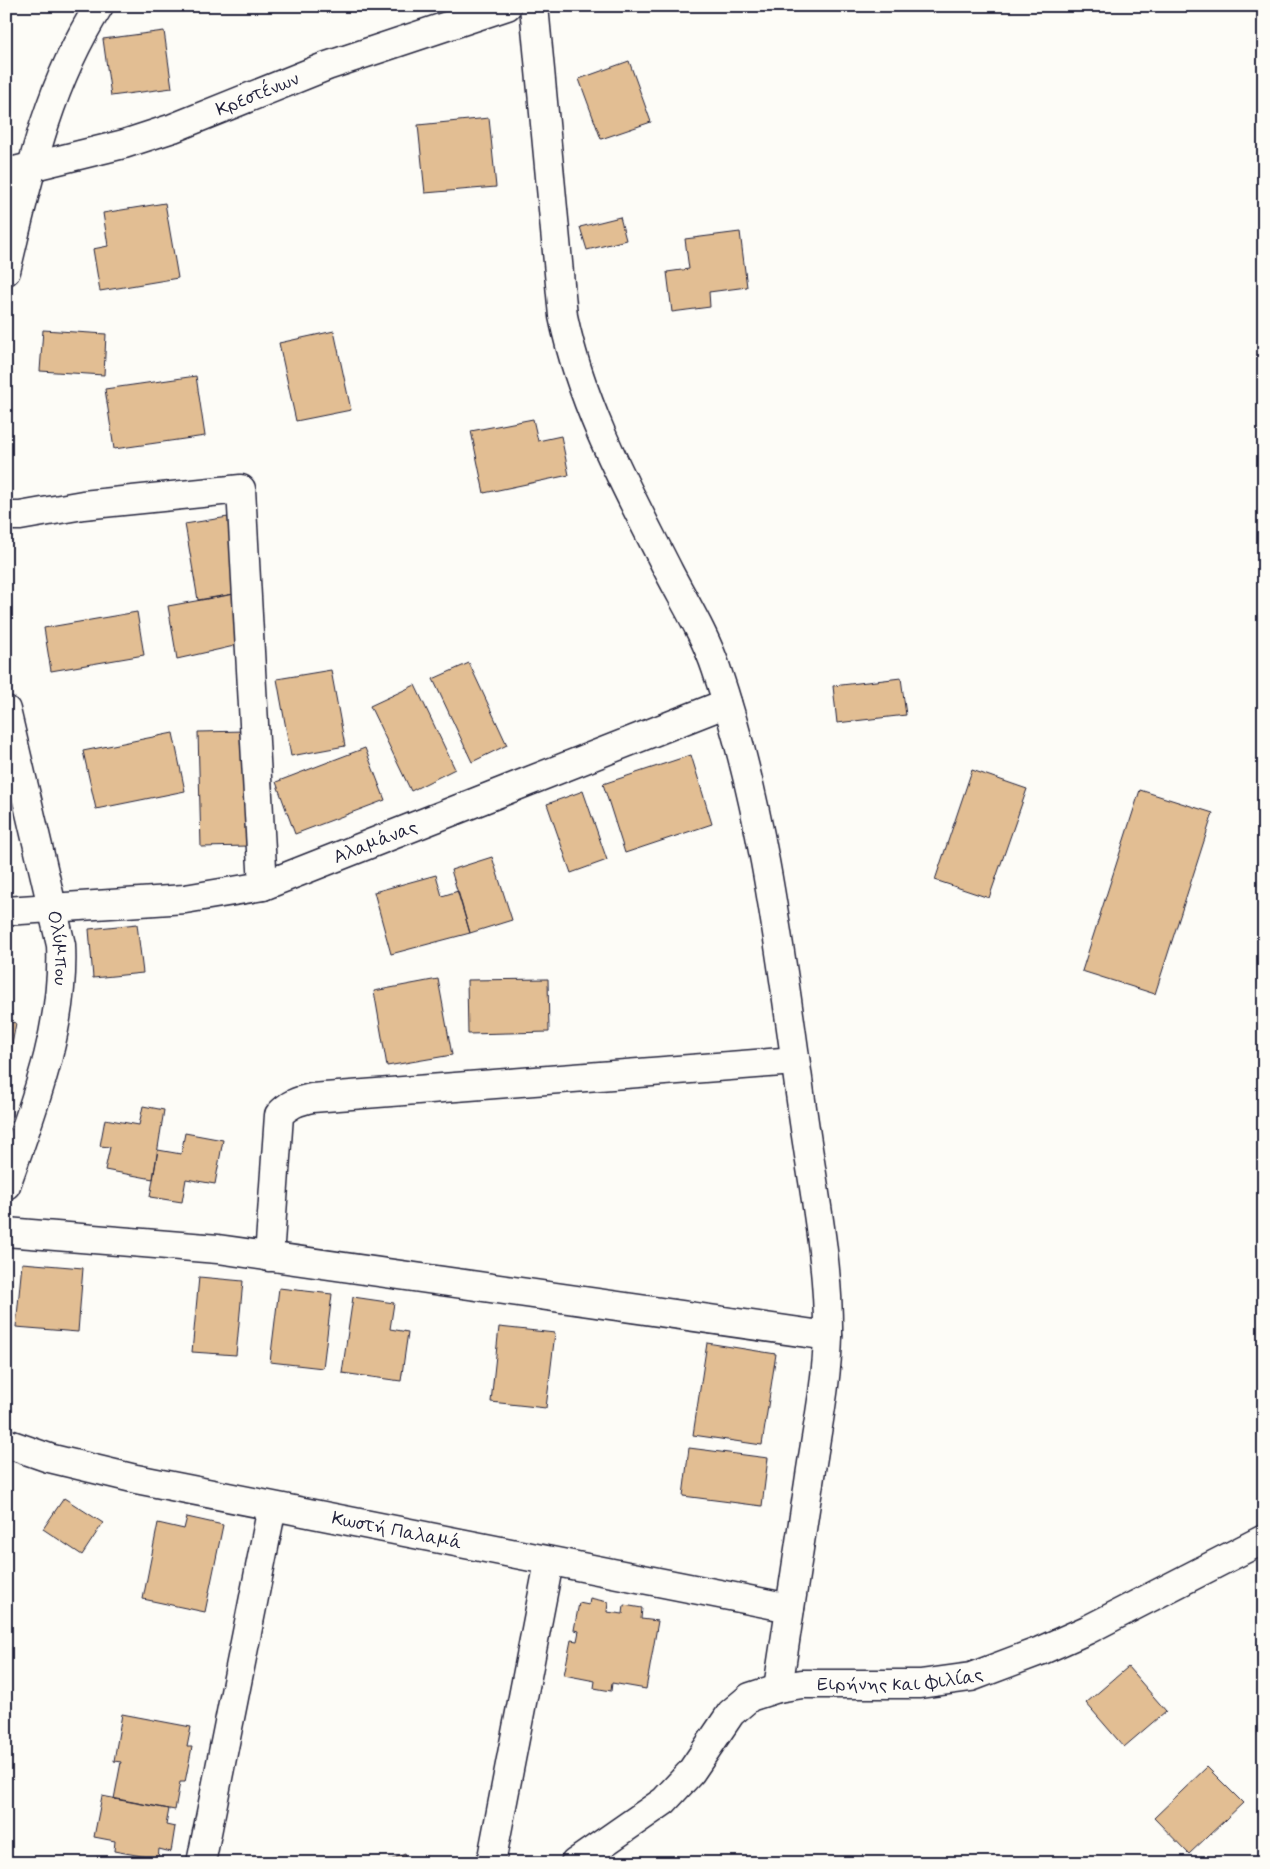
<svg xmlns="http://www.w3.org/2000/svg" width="1270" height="1869" font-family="Mynerve,sans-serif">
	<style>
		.building { fill: #e2be93; stroke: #22223b }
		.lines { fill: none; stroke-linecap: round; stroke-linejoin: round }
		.minor-casing { stroke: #22223b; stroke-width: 31 }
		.minor { stroke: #fdfcf7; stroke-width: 28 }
		.labels { text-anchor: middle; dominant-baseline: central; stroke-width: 4.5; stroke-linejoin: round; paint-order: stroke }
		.street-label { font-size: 19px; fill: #22223b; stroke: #fdfcf7 }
	</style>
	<rect width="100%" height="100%" fill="#fdfcf7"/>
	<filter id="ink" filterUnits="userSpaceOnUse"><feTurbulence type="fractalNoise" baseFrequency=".02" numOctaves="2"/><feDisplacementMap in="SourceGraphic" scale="10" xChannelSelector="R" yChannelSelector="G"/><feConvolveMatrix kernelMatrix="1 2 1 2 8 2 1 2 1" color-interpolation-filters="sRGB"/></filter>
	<g filter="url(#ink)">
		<!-- building -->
		<path class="building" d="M 164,31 L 172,88 L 111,96 L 103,39 Z
			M 629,61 L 651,122 L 601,139 L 579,79 Z
			M 489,118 L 496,187 L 425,193 L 418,125 Z
			M 165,203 L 178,278 L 100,291 L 93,249 L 108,246 L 103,213 Z
			M 620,217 L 626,240 L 587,250 L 580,227 Z
			M 740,232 L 747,287 L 709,292 L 710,307 L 672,312 L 667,272 L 689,269 L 685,239 Z
			M 43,330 L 106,334 L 104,375 L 40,371 Z
			M 334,331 L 351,410 L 296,421 L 279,343 Z
			M 196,376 L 205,436 L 114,449 L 105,389 Z
			M 533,419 L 538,441 L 561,436 L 569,475 L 484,493 L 471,431 Z
			M 228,517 L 240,593 L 198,600 L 185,524 Z
			M 240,593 L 243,644 L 177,659 L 168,606 Z
			M 137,612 L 144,655 L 51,671 L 44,628 Z
			M 469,663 L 507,745 L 472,762 L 433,679 Z
			M 331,670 L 345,746 L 291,756 L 277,679 Z
			M 901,678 L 906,715 L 837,723 L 833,686 Z
			M 415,685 L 455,769 L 411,791 L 370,706 Z
			M 246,731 L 249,846 L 201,847 L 198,732 Z
			M 173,733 L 185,791 L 96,809 L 83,751 Z
			M 365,748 L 385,800 L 295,834 L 276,782 Z
			M 691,755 L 712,824 L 625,853 L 603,784 Z
			M 972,770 L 1027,789 L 989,898 L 935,880 Z
			M 1140,790 L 1213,813 L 1155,994 L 1082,971 Z
			M 583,791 L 607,860 L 571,873 L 547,804 Z
			M 492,857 L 512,920 L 470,933 L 451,870 Z
			M 436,875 L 442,896 L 458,891 L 470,933 L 391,954 L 374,892 Z
			M 137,924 L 143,973 L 93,978 L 89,929 Z
			M 438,979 L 452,1055 L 387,1066 L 374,991 Z
			M 548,979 L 549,1032 L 468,1034 L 467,980 Z
			M 6,1021 L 16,1023 L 7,1072 L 6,1072 Z
			M 143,1106 L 164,1110 L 153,1179 L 105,1170 L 110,1147 L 100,1146 L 105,1119 L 139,1125 Z
			M 185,1133 L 223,1140 L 215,1184 L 186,1179 L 182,1202 L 150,1197 L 158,1150 L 181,1154 Z
			M 22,1263 L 83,1268 L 78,1332 L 16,1327 Z
			M 199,1277 L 243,1281 L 236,1355 L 192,1352 Z
			M 279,1288 L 332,1294 L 323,1368 L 270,1362 Z
			M 353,1297 L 394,1303 L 390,1329 L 408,1332 L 401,1381 L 342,1373 Z
			M 499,1327 L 555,1333 L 546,1408 L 491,1402 Z
			M 707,1343 L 776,1354 L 762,1445 L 693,1435 Z
			M 689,1448 L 768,1458 L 762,1506 L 683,1496 Z
			M 64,1498 L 103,1523 L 82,1555 L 43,1529 Z
			M 187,1517 L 223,1525 L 205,1612 L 143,1599 L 158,1523 L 184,1529 Z
			M 590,1598 L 608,1602 L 607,1612 L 623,1614 L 624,1605 L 642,1608 L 641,1619 L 658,1621 L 646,1689 L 612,1683 L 611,1691 L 594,1688 L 595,1681 L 564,1675 L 571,1640 L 577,1641 L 579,1631 L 574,1630 L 579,1603 L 589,1605 Z
			M 1128,1667 L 1166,1711 L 1124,1747 L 1086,1703 Z
			M 122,1714 L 191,1727 L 187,1747 L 192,1747 L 185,1782 L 180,1782 L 175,1810 L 114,1799 L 121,1762 L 114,1761 Z
			M 1207,1767 L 1243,1803 L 1189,1854 L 1154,1818 Z
			M 102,1796 L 169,1809 L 166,1825 L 175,1827 L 171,1852 L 159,1849 L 158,1859 L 114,1851 L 115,1841 L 94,1837 Z
			M 405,1854 L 408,1863 L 383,1863 Z"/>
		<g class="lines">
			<!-- minor casing -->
			<g class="minor-casing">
				<g id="minor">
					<path d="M 534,6 L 563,316 C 582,408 627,489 669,572 C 685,603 705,635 716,668 C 765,811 782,966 803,1115 C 813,1187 829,1262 828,1335 C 827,1382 817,1429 810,1476 C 799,1547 789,1617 778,1688"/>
					<path id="s1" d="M 6,173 L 124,144 L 173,128 L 327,66 L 507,6"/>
					<path d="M 6,271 C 28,179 47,87 99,6"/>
					<path d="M 6,516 L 20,516 L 83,505 L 241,489 L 263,886"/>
					<path id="s2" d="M 6,710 L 61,945 C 65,1028 33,1108 6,1185"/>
					<path id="s3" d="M 6,911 L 185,899 L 263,886 L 727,703"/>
					<path d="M 6,1232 L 218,1249 L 828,1336"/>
					<path d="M 269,1257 L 279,1115 C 289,1104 298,1101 312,1098 L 795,1061"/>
					<path id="s4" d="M 6,1443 L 49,1458 L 136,1479 L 790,1608"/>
					<path d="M 201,1863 L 272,1507"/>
					<path d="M 491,1863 L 549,1562"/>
					<path id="s5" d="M 575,1863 L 664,1801 L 691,1772 L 731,1713 L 750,1697 L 778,1688 L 802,1684 L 920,1684 L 971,1677 L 1040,1651 L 1087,1630 L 1264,1539"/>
				</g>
			</g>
			<!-- minor -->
			<use href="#minor" class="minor"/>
		</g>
	</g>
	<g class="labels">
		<!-- street labels -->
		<g class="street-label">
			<text stroke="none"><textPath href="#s1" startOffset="264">Κρεστένων</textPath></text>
			<text stroke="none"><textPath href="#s3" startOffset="379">Αλαμάνας</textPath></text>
			<text stroke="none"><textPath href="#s2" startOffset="244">Ολύμπου</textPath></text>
			<text stroke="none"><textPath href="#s4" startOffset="401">Κωστή Παλαμά</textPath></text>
			<text stroke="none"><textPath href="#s5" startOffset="396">Ειρήνης και Φιλίας</textPath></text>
		</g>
	</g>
	<!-- margin -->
	<rect width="1270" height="1869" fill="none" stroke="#fdfcf7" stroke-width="25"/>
	<rect x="12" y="12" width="1245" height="1844" fill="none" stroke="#22223b" stroke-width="2" filter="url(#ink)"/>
</svg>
